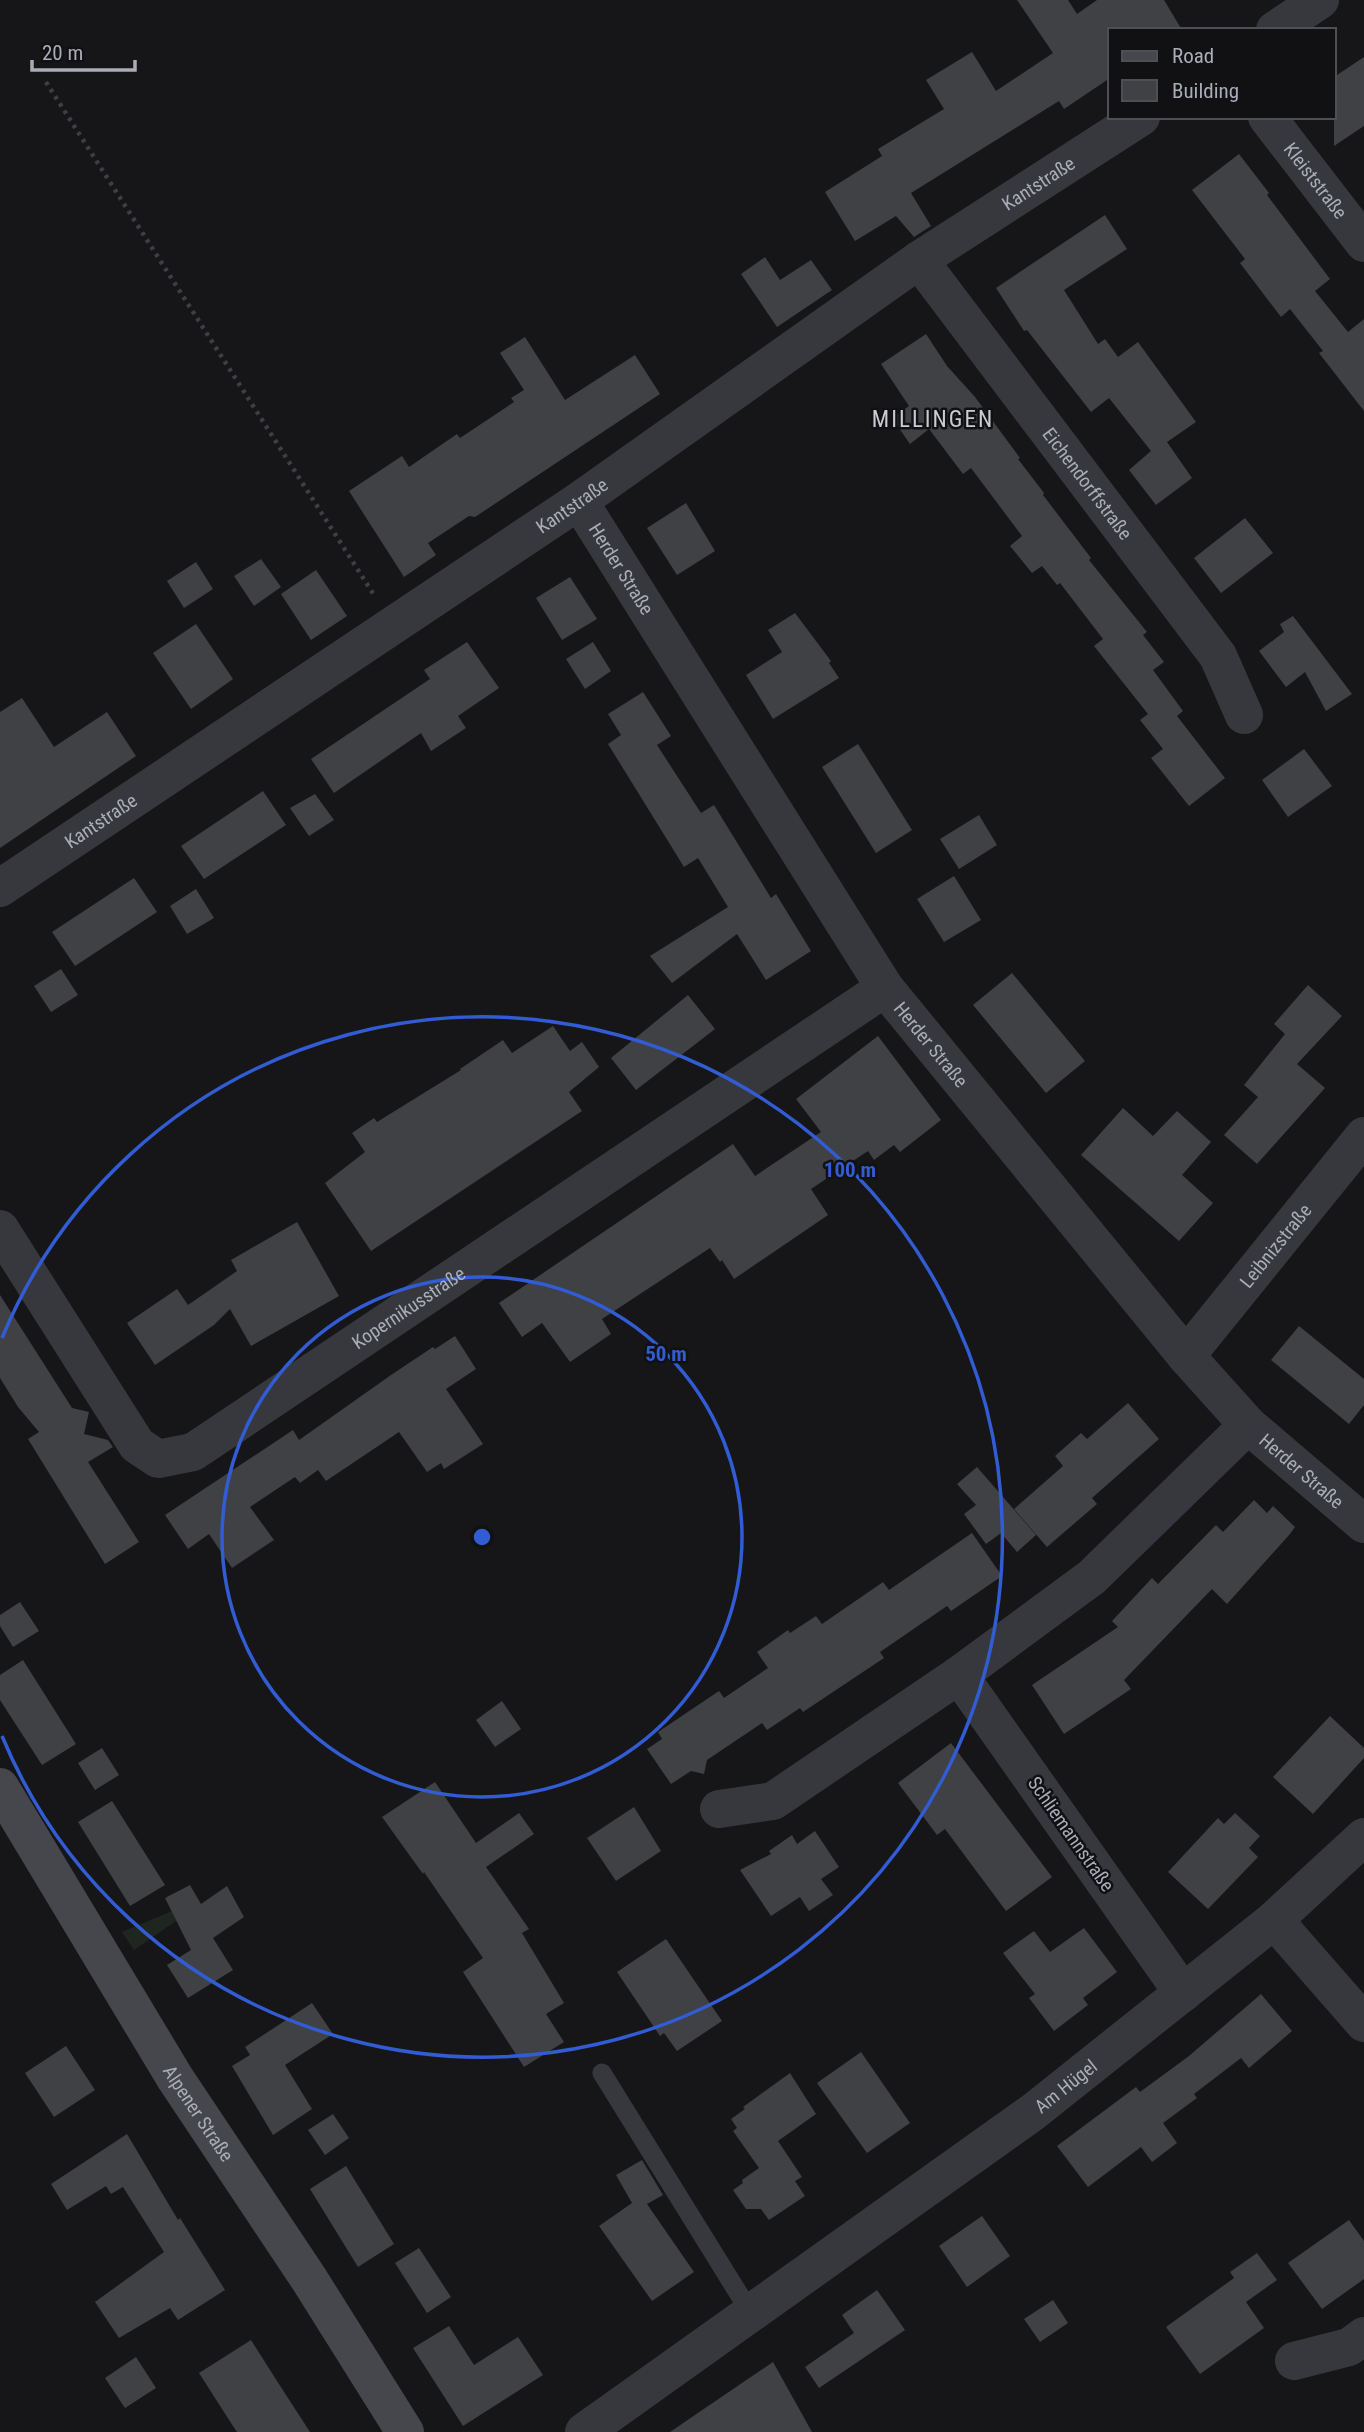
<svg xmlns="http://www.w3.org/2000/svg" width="1364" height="2432" font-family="'Roboto Condensed',sans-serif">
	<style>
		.green { fill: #1e261f }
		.building { fill: #404145 }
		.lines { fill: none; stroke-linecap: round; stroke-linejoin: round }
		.path { stroke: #3d3f44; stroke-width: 4.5; stroke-dasharray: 3.5 5; stroke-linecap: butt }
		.lane { stroke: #37383d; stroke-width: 19 }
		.street { stroke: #37383d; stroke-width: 38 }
		.secondary { stroke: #45474d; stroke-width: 38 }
		.ring { fill: none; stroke: #325cd3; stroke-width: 3.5 }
		.labels { text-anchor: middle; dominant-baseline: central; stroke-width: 5; stroke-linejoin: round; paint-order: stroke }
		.street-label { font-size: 19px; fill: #a8adb8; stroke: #111113 }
		.quarter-label { font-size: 23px; letter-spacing: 2px; fill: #c9ccd4; stroke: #111113 }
		.centre { fill: #325cd3; stroke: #111113; stroke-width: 3.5 }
		.ring-label { font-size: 21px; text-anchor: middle; font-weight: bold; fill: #325cd3; stroke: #111113; stroke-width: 5; stroke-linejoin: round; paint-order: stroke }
	</style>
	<rect width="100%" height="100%" fill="#161618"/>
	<!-- green -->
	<path class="green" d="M 172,1911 L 176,1921 L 134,1950 L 122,1932 Z"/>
	<!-- building -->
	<path class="building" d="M 1017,0 L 1068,0 L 1077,14 L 1097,0 L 1164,0 L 1182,30 L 1110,30 L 1110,78 L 1064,109 L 1059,101 L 911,193 L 931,226 L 914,237 L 896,216 L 855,241 L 825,192 L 882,156 L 878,149 L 944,109 L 926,80 L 972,52 L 996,91 L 1053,53 Z
		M 1364,57 L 1364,126 L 1334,146 L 1334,77 Z
		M 1239,154 L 1269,193 L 1267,195 L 1330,279 L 1315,291 L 1348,332 L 1364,319 L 1364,411 L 1319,353 L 1323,351 L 1290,309 L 1281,317 L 1240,263 L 1245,259 L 1192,190 Z
		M 1105,215 L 1127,249 L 1064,290 L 1098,344 L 1105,339 L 1118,357 L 1138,342 L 1196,422 L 1167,442 L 1192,478 L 1156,505 L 1129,470 L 1151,451 L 1109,398 L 1091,412 L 1027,330 L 1024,331 L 996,288 Z
		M 765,257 L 780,280 L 811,260 L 832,290 L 777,327 L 741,274 Z
		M 926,334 L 947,366 L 975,397 L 1020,458 L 1018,459 L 1044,493 L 1043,495 L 1091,558 L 1089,560 L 1147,632 L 1143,635 L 1164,662 L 1153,670 L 1183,711 L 1177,716 L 1225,778 L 1189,806 L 1151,758 L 1163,749 L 1140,720 L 1148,714 L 1094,646 L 1103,639 L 1060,583 L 1057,585 L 1042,566 L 1032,573 L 1010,546 L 1022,536 L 971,468 L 963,474 L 929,429 L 910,444 L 892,418 L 909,406 L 881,364 Z
		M 525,337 L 565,400 L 635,355 L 660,394 L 475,517 L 469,516 L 428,543 L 436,555 L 404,577 L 349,491 L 402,456 L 409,467 L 457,434 L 460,438 L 514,402 L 511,398 L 524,390 L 500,353 Z
		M 686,503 L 715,551 L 677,575 L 647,528 Z
		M 1245,518 L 1273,553 L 1221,593 L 1194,558 Z
		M 261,559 L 281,587 L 254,606 L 234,576 Z
		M 196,562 L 213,589 L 184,608 L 167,581 Z
		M 316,570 L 347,616 L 311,640 L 281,594 Z
		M 570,577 L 597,619 L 562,640 L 536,598 Z
		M 795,613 L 831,661 L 829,663 L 839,678 L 773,719 L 746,675 L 782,652 L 768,630 Z
		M 1293,616 L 1352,694 L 1326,711 L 1305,672 L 1286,687 L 1259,651 L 1284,632 L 1280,624 Z
		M 196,624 L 233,679 L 191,709 L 153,653 Z
		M 467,642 L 499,688 L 458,716 L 466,728 L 431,751 L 421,733 L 334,793 L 311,759 L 430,679 L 424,670 Z
		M 593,642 L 611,671 L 585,689 L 566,659 Z
		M 643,692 L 671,736 L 657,745 L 701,813 L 714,805 L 771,898 L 776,894 L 811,951 L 766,980 L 737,934 L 672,983 L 650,956 L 728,907 L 698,858 L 684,867 L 608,744 L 621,735 L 608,714 Z
		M 22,698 L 54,747 L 107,712 L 136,756 L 0,848 L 0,712 Z
		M 858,744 L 912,830 L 876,853 L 822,767 Z
		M 1304,749 L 1332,786 L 1288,817 L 1262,780 Z
		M 263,791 L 286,825 L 204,879 L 181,846 Z
		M 315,794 L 334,820 L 309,836 L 290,808 Z
		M 979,815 L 997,845 L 959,869 L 940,839 Z
		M 954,876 L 981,920 L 944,942 L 917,899 Z
		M 134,878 L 157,912 L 75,966 L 52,932 Z
		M 196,889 L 214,918 L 187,934 L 170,906 Z
		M 61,969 L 78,995 L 51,1012 L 34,986 Z
		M 1012,973 L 1085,1061 L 1046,1093 L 973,1005 Z
		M 1308,985 L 1342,1016 L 1297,1064 L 1325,1088 L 1257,1164 L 1224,1135 L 1258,1097 L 1244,1085 L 1285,1034 L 1274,1024 Z
		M 688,995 L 715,1029 L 636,1090 L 611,1058 Z
		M 553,1026 L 570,1051 L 582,1042 L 599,1067 L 569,1092 L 582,1111 L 371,1251 L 325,1183 L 365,1152 L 352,1133 L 374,1118 L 377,1122 L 461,1070 L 460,1069 L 503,1040 L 512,1053 Z
		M 878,1036 L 941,1120 L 900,1152 L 894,1145 L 874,1160 L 868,1151 L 811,1189 L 828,1215 L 734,1279 L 722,1260 L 720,1262 L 710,1248 L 602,1319 L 611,1334 L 570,1362 L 542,1323 L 522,1337 L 499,1303 L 733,1144 L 755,1176 L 821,1132 L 796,1099 Z
		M 1123,1108 L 1153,1136 L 1177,1111 L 1211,1142 L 1182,1175 L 1213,1203 L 1179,1241 L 1081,1155 Z
		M 297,1222 L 339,1296 L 251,1346 L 230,1309 L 214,1325 L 155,1365 L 127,1323 L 177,1289 L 188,1305 L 237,1271 L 231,1260 Z
		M 0,1295 L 72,1408 L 89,1412 L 84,1434 L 108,1440 L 113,1447 L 88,1462 L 139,1542 L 105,1564 L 28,1439 L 39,1432 L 18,1407 L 0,1378 Z
		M 1299,1326 L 1364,1379 L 1364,1405 L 1349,1424 L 1271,1360 Z
		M 455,1336 L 476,1369 L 446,1389 L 483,1444 L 444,1469 L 441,1463 L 427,1472 L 399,1432 L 326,1481 L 318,1470 L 300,1483 L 295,1477 L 250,1507 L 274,1540 L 232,1568 L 209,1534 L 188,1549 L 165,1515 L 293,1430 L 299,1440 L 391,1375 L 433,1347 L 435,1349 Z
		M 1128,1403 L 1159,1439 L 1092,1498 L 1097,1504 L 1047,1547 L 1014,1509 L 1063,1466 L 1055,1456 L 1081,1433 L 1087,1439 Z
		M 977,1467 L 1036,1535 L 1017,1552 L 1001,1533 L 986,1544 L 964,1514 L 976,1505 L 957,1484 Z
		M 1254,1500 L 1267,1513 L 1273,1506 L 1295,1527 L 1290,1534 L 1227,1604 L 1212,1589 L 1124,1680 L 1131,1689 L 1064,1734 L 1032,1685 L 1118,1627 L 1112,1621 L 1152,1578 L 1158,1584 L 1216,1525 L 1223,1532 Z
		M 972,1533 L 1002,1576 L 951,1611 L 947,1606 L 880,1652 L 884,1658 L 803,1712 L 800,1708 L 767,1730 L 762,1723 L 707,1760 L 704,1774 L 691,1771 L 671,1784 L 647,1749 L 662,1739 L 658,1732 L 719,1691 L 724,1698 L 768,1668 L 757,1652 L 788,1630 L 790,1633 L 816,1616 L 822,1624 L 883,1582 L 889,1590 Z
		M 20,1602 L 39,1631 L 13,1647 L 0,1626 L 0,1615 Z
		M 23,1660 L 76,1744 L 42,1765 L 0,1700 L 0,1675 Z
		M 502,1701 L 521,1729 L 495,1747 L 476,1720 Z
		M 1330,1716 L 1364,1748 L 1364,1758 L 1313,1814 L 1273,1777 Z
		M 951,1743 L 1052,1877 L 1006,1911 L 945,1829 L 937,1835 L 898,1783 Z
		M 102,1748 L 119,1775 L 95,1790 L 78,1763 Z
		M 435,1782 L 476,1843 L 519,1813 L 534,1834 L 486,1867 L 529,1929 L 522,1933 L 564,2003 L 546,2014 L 564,2042 L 524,2067 L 463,1972 L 483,1958 L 424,1872 L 423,1874 L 382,1817 Z
		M 112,1801 L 165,1885 L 130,1906 L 78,1822 Z
		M 634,1807 L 661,1851 L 616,1881 L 587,1838 Z
		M 1235,1813 L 1260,1836 L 1249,1848 L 1258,1857 L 1208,1909 L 1168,1872 L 1218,1818 L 1224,1824 Z
		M 815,1831 L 839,1867 L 821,1879 L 833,1895 L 809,1911 L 800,1897 L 771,1916 L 740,1870 L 771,1854 L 769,1851 L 792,1835 L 797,1844 Z
		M 190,1885 L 201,1904 L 227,1886 L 244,1917 L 213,1938 L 233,1970 L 188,1998 L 167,1965 L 191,1950 L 165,1898 Z
		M 1084,1928 L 1117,1972 L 1083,1998 L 1088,2005 L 1054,2031 L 1029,1998 L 1035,1994 L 1003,1953 L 1034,1931 L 1050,1952 Z
		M 666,1939 L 722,2021 L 677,2051 L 664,2033 L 660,2036 L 617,1972 Z
		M 1261,1994 L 1292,2031 L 1249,2068 L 1241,2058 L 1194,2094 L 1197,2098 L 1163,2123 L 1177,2143 L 1152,2162 L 1141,2147 L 1088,2187 L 1057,2146 L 1136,2087 L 1140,2092 L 1189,2056 Z
		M 312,2003 L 333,2034 L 285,2065 L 312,2109 L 273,2135 L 232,2066 L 250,2055 L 245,2047 Z
		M 66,2046 L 95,2090 L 54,2117 L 25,2073 Z
		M 861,2052 L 910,2123 L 867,2153 L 817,2083 Z
		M 790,2073 L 816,2114 L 778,2141 L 802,2177 L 795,2181 L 805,2196 L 769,2220 L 761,2209 L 746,2209 L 733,2190 L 743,2183 L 742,2180 L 759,2168 L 733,2131 L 737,2128 L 731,2119 L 745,2109 L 743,2107 Z
		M 333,2114 L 349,2138 L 325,2155 L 308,2130 Z
		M 127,2134 L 178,2220 L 180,2218 L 225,2290 L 178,2320 L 170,2308 L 119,2338 L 95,2302 L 164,2252 L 123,2187 L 111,2194 L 106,2186 L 67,2210 L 51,2184 Z
		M 642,2160 L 663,2195 L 647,2204 L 694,2272 L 652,2301 L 599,2226 L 632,2203 L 616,2175 Z
		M 346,2166 L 394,2244 L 358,2267 L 310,2189 Z
		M 982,2216 L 1010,2256 L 967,2287 L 939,2246 Z
		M 1349,2220 L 1364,2241 L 1364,2279 L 1322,2309 L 1288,2263 Z
		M 419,2248 L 451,2297 L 427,2313 L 395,2263 Z
		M 1257,2253 L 1277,2280 L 1246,2302 L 1264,2328 L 1200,2374 L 1166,2327 L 1234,2278 L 1230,2272 Z
		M 877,2290 L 905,2330 L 819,2388 L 805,2367 L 854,2333 L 842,2315 Z
		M 1053,2300 L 1068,2323 L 1040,2342 L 1024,2319 Z
		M 449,2326 L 474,2365 L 518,2337 L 543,2375 L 463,2426 L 413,2348 Z
		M 251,2340 L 277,2381 L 310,2432 L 237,2432 L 231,2423 L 199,2373 Z
		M 136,2357 L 156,2388 L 125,2408 L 105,2378 Z
		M 773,2362 L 812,2432 L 670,2432 Z"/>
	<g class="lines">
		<!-- path -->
		<path class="path" d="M 46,82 L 374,595"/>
		<!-- lane -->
		<path class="lane" d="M 602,2073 L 750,2312"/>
		<!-- street -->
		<g class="street">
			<path d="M 1275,30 L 1320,0"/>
			<path id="s1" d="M 1267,117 L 1364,243"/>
			<path id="s2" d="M 919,260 L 1218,656 L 1244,715"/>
			<path id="s3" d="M 579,501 L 885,988 L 1186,1356 L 1248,1425 L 1364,1524"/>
			<path id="s4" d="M 0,888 L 579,501 L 919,260 L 1141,117"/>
			<path id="s5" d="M 0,1229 L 137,1445 L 158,1459 L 193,1452 L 885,988"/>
			<path id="s6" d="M 1186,1356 L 1364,1136"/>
			<path d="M 719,1809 L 773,1801 L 959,1675"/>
			<path d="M 1274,1920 L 1364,2023"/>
			<path d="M 1183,1993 L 959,1675 L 1092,1577 L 1248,1425"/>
			<path d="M 1294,2361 L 1349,2347 L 1364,2336"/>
			<path id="s7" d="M 584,2432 L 1033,2112 L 1274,1920 L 1364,1837"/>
		</g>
		<!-- secondary -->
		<path class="secondary" id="s8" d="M 0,1787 L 175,2078 L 309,2279 L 405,2432"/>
	</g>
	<!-- distance rings -->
	<g class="ring">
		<circle cx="482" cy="1537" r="260"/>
		<path d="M2 1338A520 520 0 1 1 2 1736"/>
	</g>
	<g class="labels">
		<!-- street labels -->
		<g class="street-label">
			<text stroke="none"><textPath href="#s1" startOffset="80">Kleiststraße</textPath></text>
			<text stroke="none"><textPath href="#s4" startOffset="1255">Kantstraße</textPath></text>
			<text stroke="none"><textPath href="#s2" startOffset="280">Eichendorffstraße</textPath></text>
			<text stroke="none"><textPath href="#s4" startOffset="688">Kantstraße</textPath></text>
			<text stroke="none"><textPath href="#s3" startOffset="80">Herder Straße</textPath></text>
			<text stroke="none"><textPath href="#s4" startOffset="121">Kantstraße</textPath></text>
			<text stroke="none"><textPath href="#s3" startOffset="648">Herder Straße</textPath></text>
			<text stroke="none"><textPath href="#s6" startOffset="142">Leibnizstraße</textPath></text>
			<text stroke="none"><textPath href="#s5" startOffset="576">Kopernikusstraße</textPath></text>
			<text stroke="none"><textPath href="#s3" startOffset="1214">Herder Straße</textPath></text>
			<text transform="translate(1071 1834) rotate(55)">Schliemannstraße</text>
			<text stroke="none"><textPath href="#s7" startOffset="593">Am Hügel</textPath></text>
			<text stroke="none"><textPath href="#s8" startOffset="382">Alpener Straße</textPath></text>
		</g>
		<!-- quarter labels -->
		<g class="quarter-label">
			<text x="933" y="419">MILLINGEN</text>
		</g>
	</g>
	<circle cx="482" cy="1537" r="10" class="centre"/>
	<g class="ring-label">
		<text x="850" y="1177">100 m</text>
		<text x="666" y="1361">50 m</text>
	</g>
	<!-- legend -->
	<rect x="1108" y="28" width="228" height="91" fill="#111113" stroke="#4d4f55" stroke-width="2"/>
	<rect x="1122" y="51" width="35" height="10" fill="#45474d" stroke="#4d4f55" stroke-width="2"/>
	<text x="1172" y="63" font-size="21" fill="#a8adb8">Road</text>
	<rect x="1122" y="80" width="35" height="21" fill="#404145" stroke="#4d4f55" stroke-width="2"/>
	<text x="1172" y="98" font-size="21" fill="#a8adb8">Building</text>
	<!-- scale -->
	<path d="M32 60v10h103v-10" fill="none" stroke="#a8adb8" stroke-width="3.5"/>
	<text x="42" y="60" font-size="21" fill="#a8adb8" stroke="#111113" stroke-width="5" paint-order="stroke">20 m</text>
</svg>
